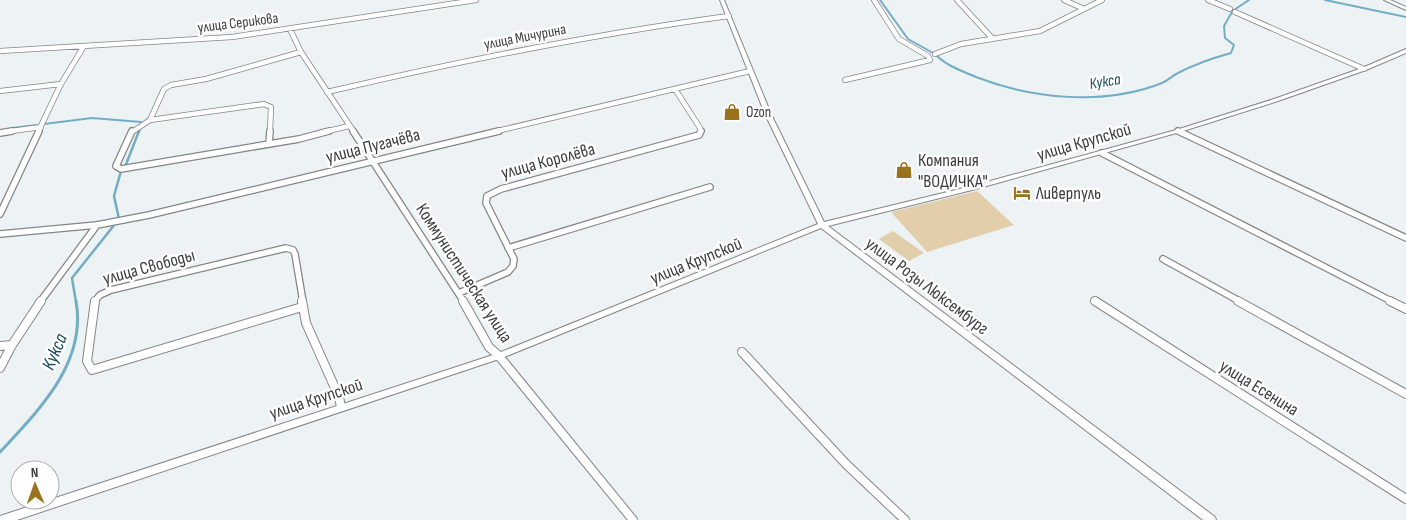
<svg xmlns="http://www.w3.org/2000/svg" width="1406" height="520" font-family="'Sofia Sans Condensed',sans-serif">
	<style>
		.green { fill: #e2ceaa }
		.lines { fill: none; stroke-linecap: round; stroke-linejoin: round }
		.stream-far2 { stroke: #73adc5; stroke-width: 2 }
		.stream-far1 { stroke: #73adc5; stroke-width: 2.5 }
		.stream { stroke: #73adc5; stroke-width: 3 }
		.minor-far2-casing { stroke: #828688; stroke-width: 6 }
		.minor-far1-casing { stroke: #828688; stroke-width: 8 }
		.minor-casing { stroke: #828688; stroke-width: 10 }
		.tertiary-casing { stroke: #828688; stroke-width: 2 }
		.minor-far2 { stroke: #fff; stroke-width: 4.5 }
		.minor-far1 { stroke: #fff; stroke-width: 5.5 }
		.minor { stroke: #fff; stroke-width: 8 }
		.tertiary { fill: #fff; fill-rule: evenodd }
		.labels { text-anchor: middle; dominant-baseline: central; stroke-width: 5; stroke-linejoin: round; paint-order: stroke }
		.far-street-label { font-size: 15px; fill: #3b3c3d; stroke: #fefeff }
		.far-poi-label { font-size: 15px; fill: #3b3c3d; stroke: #fefeff; text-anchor: start }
		.far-water-label { font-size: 16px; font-style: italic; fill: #17485a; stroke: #fefeff }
		.street-label { font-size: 18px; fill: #3b3c3d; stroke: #fefeff }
		.poi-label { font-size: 18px; fill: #3b3c3d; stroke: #fefeff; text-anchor: start }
		.water-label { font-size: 19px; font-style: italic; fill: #17485a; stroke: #fefeff }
	</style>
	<rect width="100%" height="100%" fill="#edf2f4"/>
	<!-- green -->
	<path class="green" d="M 977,191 L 1014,225 L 927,252 L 891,212 Z
		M 893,231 L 924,253 L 909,261 L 879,239 Z"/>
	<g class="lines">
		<!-- stream-far2 -->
		<path class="stream-far2" d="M 880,0 L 908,39 L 933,53
			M 1325,0 L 1406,17
			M 1234,10 L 1249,0
			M 936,55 C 947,66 962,71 976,77 C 1032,99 1104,106 1162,83 C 1167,81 1172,76 1178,73 C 1195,64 1213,58 1231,53 L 1234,45 L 1225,38 L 1224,26 L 1232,12
			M 44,124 L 92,118 L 141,122
			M 12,128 L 37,125
			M 139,132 L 141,127"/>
		<!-- stream-far1 -->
		<path class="stream-far1" d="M 125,167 L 139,131
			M 76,302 L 72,278 L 119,219 L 114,196 L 121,171"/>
		<!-- stream -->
		<path class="stream" d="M 0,452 C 39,410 87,363 76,301"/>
		<!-- minor-far2 casing -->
		<g class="minor-far2-casing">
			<path id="minor-far2" d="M 957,0 L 992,38
				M 1064,0 L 1082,8
				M 1208,0 L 1230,9
				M 1235,12 L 1364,69
				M 290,29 L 301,52 L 354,132
				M 0,51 L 232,37 L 476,0
				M 935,54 L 961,44 L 1040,31 L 1102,0
				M 845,80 L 930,60 L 928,56 L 899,39 L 874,0
				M 675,89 L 700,128 L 700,132
				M 0,91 L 61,84
				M 327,92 C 460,61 593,34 729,16
				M 150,120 L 264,104 L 271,107 L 270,132
				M 1178,131 L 1181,132
				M 4,132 L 41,127
				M 38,132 L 61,84 L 84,46
				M 132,132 L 150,120 L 164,89 L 171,85 L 206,79 L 301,52
				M 324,132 L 349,126
				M 493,132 L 750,71"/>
		</g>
		<!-- minor-far1 casing -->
		<g class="minor-far1-casing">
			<path id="minor-far1" d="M 132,131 L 116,166 L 121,169 L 299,139 L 329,131
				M 353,131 L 464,302
				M 1178,131 L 1406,238
				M 0,133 L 12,131
				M 269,144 L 270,131
				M 1102,153 L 1393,302
				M 0,214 L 39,131
				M 0,234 L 97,225 L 149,215 L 499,131
				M 508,248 L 710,187
				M 1163,259 L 1241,302
				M 459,293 L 508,272 L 513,266 L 514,259 L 486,203 L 487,196 L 501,189 L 699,135 L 701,131
				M 1095,301 L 1097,302
				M 40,302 L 97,225
				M 94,302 L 100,295 L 111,290 L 286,248 L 293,250 L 295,254 L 303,302"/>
		</g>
		<!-- minor casing -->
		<g class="minor-casing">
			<path id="minor" d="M 95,301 L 87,361 L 92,370 L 302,307
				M 302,301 L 306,323 L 339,397 L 341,407
				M 463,301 L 489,347 L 499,356 L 633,520
				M 1095,301 L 1406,499
				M 1238,301 L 1406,394
				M 1390,301 L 1406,309
				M 0,346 L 12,345
				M 742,352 L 846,464 L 905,520
				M 0,368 L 12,345 L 41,301"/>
		</g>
		<!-- tertiary casing -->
		<g class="tertiary-casing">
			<path id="tertiary" d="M 720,0 L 724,0 L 771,114 L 824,222 L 972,186 L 1176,130 L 1274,99 L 1362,68 L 1406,49 L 1406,53 L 1366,70 L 1278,101 L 1180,132 L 976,189 L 828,226 L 1215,517 L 1216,520 L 1203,520 L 821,228 L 502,358 L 17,520 L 0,520 L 0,516 L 3,515 L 496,354 L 818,224 L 765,114 Z
				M 1384,0 L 1390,0 L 1406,7 L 1406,10 Z"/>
		</g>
		<!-- minor-far2 -->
		<use href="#minor-far2" class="minor-far2"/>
		<!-- minor-far1 -->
		<use href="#minor-far1" class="minor-far1"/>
		<!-- minor -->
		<use href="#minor" class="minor"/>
		<!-- tertiary -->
		<use href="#tertiary" class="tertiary"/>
	</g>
	<!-- icons -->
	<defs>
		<g id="shop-bare" transform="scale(1.35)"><path d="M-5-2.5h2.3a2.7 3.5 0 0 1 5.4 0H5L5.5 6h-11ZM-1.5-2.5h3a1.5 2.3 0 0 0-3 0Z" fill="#98721d" stroke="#fefeff" stroke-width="2.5" paint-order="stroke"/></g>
		<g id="hotel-bare" transform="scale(1.35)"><path d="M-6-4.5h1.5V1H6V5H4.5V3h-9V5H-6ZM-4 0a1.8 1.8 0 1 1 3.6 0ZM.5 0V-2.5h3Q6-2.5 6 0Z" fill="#98721d" stroke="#fefeff" stroke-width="2.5" paint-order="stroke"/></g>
	</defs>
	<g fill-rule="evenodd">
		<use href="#shop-bare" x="732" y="112"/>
		<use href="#shop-bare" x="904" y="170"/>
		<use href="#hotel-bare" x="1022" y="193"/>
	</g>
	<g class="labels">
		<!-- far-street labels -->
		<g class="far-street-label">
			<text transform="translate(238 23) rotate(-7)">улица Серикова</text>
			<text transform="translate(525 37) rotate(-11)">улица Мичурина</text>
		</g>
		<!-- far-poi labels -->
		<g class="far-poi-label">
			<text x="746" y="112">Ozon</text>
		</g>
		<!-- far-water labels -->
		<g class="far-water-label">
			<text transform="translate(1105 82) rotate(-9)">Кукса</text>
		</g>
		<!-- street labels -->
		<g class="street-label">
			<text transform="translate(1084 142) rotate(-16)">улица Крупской</text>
			<text transform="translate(373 146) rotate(-14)">улица Пугачёва</text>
			<text transform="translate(548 161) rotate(-15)">улица Королёва</text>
			<text transform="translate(696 261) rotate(-22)">улица Крупской</text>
			<text transform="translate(149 267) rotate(-15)">улица Свободы</text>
			<text transform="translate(464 273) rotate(57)">Коммунистическая улица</text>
			<text transform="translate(927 286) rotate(37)">улица Розы Люксембург</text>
			<text transform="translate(1259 388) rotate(32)">улица Есенина</text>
			<text transform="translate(316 399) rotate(-18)">улица Крупской</text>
		</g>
		<!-- poi labels -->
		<g class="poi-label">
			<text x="918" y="160">Компания<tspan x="918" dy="21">"ВОДИЧКА"</tspan></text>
			<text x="1036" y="193">Ливерпуль</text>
		</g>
		<!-- water labels -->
		<g class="water-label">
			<text transform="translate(55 352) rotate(-67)">Кукса</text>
		</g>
	</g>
	<!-- north arrow -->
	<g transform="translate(35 485) rotate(358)"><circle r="24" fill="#fefeff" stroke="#b0b0b1"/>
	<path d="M0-4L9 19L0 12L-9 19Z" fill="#98721d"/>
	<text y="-8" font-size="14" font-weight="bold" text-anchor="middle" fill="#3b3c3d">N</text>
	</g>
</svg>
